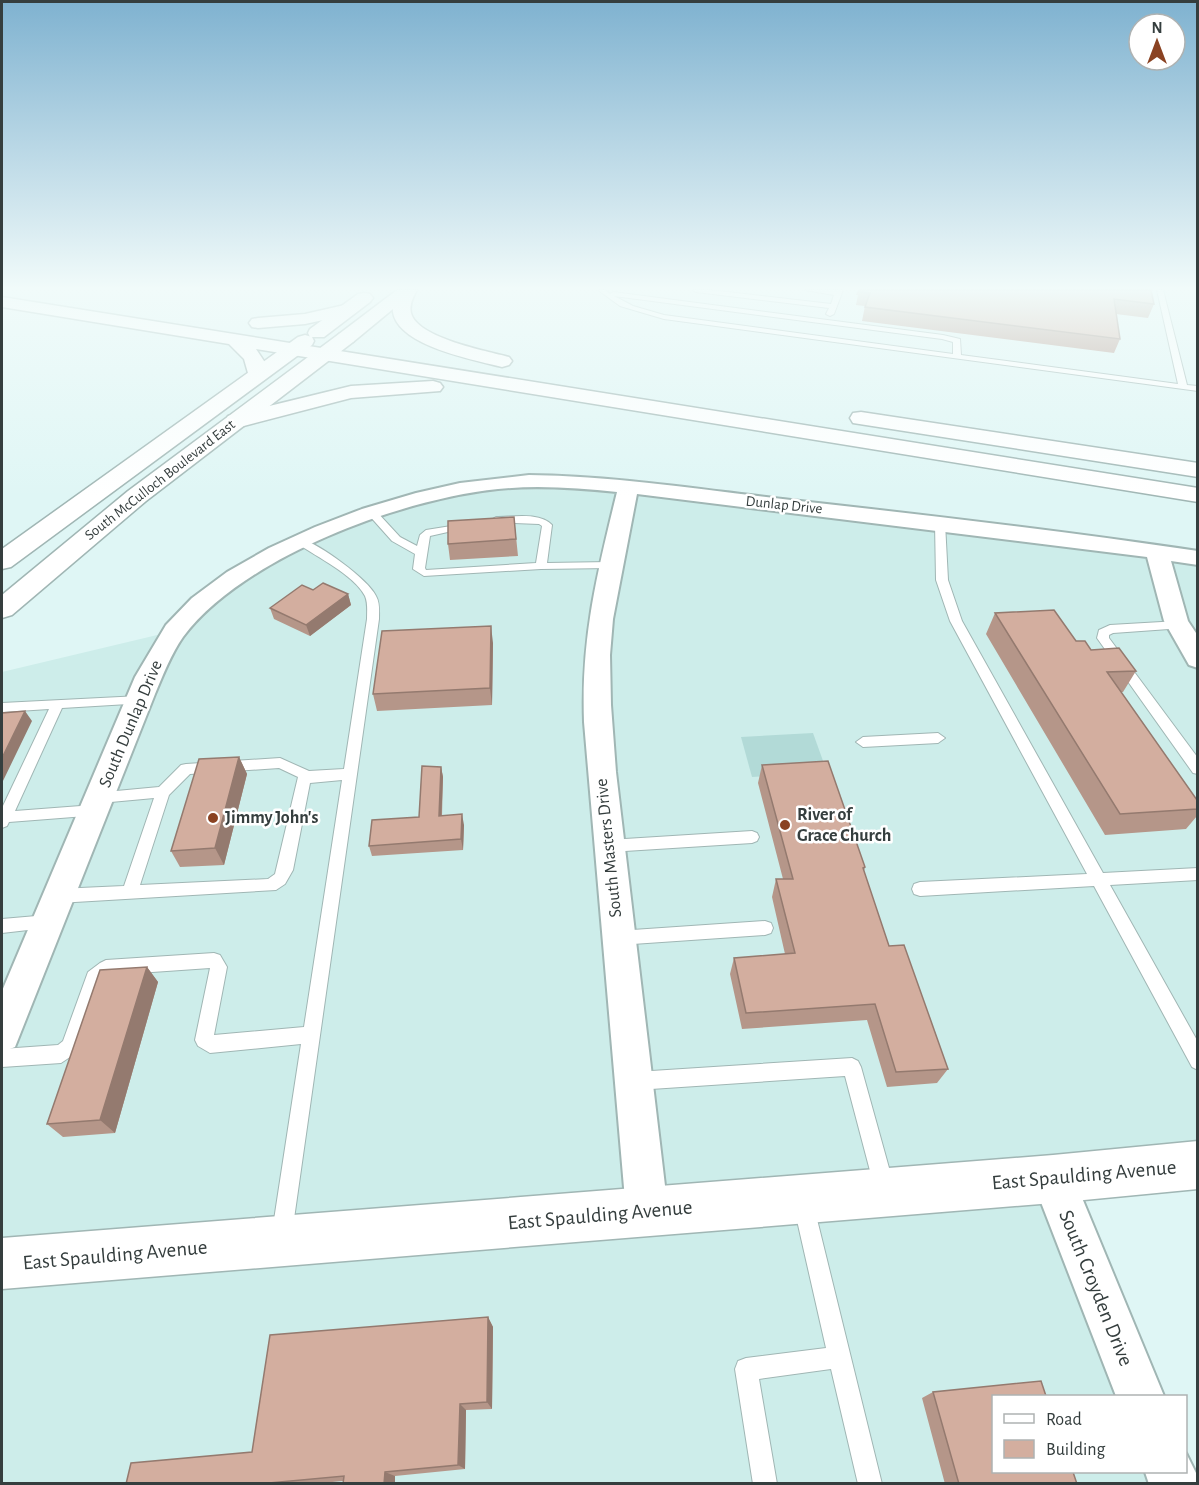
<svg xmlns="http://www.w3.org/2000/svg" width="1199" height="1485" font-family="'Alegreya Sans',sans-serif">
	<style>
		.built { fill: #cdedea }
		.green { fill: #b2dad7 }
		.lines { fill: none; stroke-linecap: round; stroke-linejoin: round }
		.service-casing { stroke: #a0b6b4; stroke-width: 2 }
		.minor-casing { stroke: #a0b6b4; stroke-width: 4 }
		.tertiary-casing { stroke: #a0b6b4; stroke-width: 3 }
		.secondary-casing { stroke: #a0b6b4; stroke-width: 3 }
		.trunk-casing { stroke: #a0b6b4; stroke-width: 3 }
		.service { fill: #fff; fill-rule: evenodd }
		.minor { fill: #fff; fill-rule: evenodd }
		.tertiary { fill: #fff; fill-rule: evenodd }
		.secondary { fill: #fff; fill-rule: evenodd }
		.trunk { fill: #fff; fill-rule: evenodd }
		.wall { fill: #b59689 }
		.shaded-wall { fill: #947a6f }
		.building { fill: #d3ae9f; stroke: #947a6f; stroke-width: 1.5 }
		.poi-dot { fill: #8a4222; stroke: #fff; stroke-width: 2 }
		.labels { text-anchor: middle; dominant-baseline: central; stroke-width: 5; stroke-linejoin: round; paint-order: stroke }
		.far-street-label { font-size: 15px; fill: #353e3e; stroke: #fff }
		.street-label { font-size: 18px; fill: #353e3e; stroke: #fff }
		.poi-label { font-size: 18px; font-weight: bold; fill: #353e3e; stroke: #fff; text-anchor: start }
		.near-street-label { font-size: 21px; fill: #353e3e; stroke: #fff }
	</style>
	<rect width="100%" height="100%" fill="#dff6f5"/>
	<!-- built -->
	<path class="built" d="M 541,482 L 1197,558 L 1197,1165 L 1053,1179 L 1140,1396 L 994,1396 L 994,1472 L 1170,1472 L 1175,1483 L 2,1483 L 2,672 L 174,631 L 253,566 L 413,500 Z"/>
	<!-- green -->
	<path class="green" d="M 813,733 L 827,772 L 752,777 L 741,737 Z"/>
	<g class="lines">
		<!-- service casing -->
		<g class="service-casing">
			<path id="service" d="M 598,290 L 605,290 L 610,294 L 613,292 L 943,335 L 960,339 L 961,355 L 1178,384 L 1157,290 L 1163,290 L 1187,385 L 1198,386 L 1198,391 L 664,319 L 620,306 ZM 614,296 L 942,339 L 953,342 L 953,354 L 664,315 L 633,306 Z
				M 693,290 L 710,290 L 831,304 L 834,295 L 805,290 L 843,290 L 834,314 L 830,316 L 826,314 L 829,308 L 696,292 Z
				M 372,510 L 376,511 L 400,537 L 417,546 L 420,535 L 426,530 L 470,523 L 470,527 L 430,536 L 425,568 L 426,570 L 536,563 L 542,526 L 539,524 L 492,522 L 491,520 L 496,517 C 513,517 540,512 552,525 L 547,563 L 610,562 L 615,565 L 610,568 L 541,569 L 424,576 L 413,569 L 415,554 L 392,541 L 367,513 Z
				M 940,520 L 945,523 L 948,580 L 962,621 L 1103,873 L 1198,868 L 1198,880 L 1110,885 L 1198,1042 L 1198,1070 L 1192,1067 L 1094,886 L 920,896 L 914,894 L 912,889 L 914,884 L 920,882 L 1087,874 L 950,621 L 936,580 L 935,523 Z
				M 302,539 C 319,544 368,579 376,596 C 380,603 379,611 379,619 L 292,1233 L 289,1240 L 282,1243 L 275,1240 L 272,1233 L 301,1044 L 210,1053 L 198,1046 L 195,1040 L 210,968 L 109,975 L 101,982 L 76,1053 L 61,1063 L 2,1067 L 2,1049 L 58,1045 L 63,1041 L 88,972 L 100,963 L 106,960 L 214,953 L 220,955 L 227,967 L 214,1035 L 304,1027 L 342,780 L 310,783 L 293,870 L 285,884 L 276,890 L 58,903 L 52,901 L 50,896 L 52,891 L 58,889 L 124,886 L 154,798 L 100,803 L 95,801 L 93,797 L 95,793 L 159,787 L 181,765 L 186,764 L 280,758 L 309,771 L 344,769 L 367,619 C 367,611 368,603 365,596 C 354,575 317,557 298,544 L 297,542 ZM 279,768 L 298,777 L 275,874 L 268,879 L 140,885 L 169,795 L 190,774 Z
				M 1179,621 L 1183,622 L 1185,625 L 1183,628 L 1113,633 L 1109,635 L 1109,638 L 1198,758 L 1198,774 L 1193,773 L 1097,638 L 1099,630 L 1110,625 Z
				M 140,696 L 145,697 L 146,700 L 145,703 L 62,708 L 15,811 L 94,805 L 99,807 L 101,811 L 99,815 L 9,822 L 7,826 L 2,828 L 2,808 L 49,709 L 2,712 L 2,703 Z
				M 938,733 L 945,738 L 938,743 L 863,747 L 856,742 L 863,737 Z
				M 752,831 L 757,833 L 759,837 L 757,841 L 752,843 L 609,852 L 604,850 L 602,846 L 604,842 L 609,840 Z
				M 48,915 L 54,917 L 56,922 L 54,927 L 2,933 L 2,919 Z
				M 765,921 L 771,923 L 773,928 L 771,933 L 765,935 L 618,945 L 612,943 L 610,938 L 612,933 L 618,931 Z
				M 852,1058 L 858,1061 L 861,1067 L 894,1186 L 891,1193 L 884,1196 L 877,1193 L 874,1186 L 845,1076 L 636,1090 L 630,1087 L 627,1081 L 630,1075 L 636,1072 Z
				M 804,1197 L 811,1200 L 814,1207 L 882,1484 L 858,1484 L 831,1369 L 759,1379 L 777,1484 L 753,1484 L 735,1369 L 738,1361 L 746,1358 L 826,1348 L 794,1207 L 797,1200 Z"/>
		</g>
		<!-- minor casing -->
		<g class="minor-casing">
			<path id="minor" d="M 529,475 C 617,476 704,490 791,500 C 927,515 1062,531 1198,551 L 1198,565 L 1171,561 L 1188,621 L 1198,636 L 1198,668 L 1189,665 L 1164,621 L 1147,557 L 637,494 L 613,619 L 610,655 L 611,705 L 616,772 L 668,1211 L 662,1226 L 647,1232 L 632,1226 L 626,1211 L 584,722 C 581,637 597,574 617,492 C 578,488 538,485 498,489 C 401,499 243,557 183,637 C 171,654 163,675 155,694 L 15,1047 L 2,1052 L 2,991 L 135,677 L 166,625 L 192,598 L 227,572 L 269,548 L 315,527 L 362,509 L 416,493 L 460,483 Z
				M 1053,1158 L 1068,1164 L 1164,1396 L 1116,1396 L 1032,1179 L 1038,1164 Z
				M 1186,1453 L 1198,1477 L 1198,1484 L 1149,1484 L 1145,1472 L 1186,1472 Z"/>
		</g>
		<!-- tertiary casing -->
		<g class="tertiary-casing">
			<path id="tertiary" d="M 397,290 L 416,290 L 353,342 L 339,342 L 337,338 L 339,334 Z
				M 364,293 L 370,294 L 373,298 L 370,302 L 324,337 L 310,337 L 308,333 L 310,329 L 358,294 Z
				M 1198,1141 L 1198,1189 L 1053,1203 L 2,1289 L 2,1238 L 1053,1155 Z"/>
		</g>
		<!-- secondary casing -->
		<g class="secondary-casing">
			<path id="secondary" d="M 346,332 L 353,334 L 355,338 L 353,342 L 146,501 L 12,615 L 2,618 L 2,595 L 128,491 L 339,334 Z
				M 305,335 L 312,337 L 314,341 L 312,345 L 11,567 L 2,569 L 2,549 L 298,337 Z"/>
		</g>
		<!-- trunk casing -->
		<g class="trunk-casing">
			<path id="trunk" d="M 400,290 L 417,290 C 413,297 409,305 411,313 C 417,338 487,351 509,357 L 512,361 L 509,365 L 502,367 C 475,360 398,346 393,312 C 392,304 396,296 400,290 Z
				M 2,297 L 1198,488 L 1198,502 L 256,349 L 266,364 L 267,376 L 264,380 L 250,380 L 244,359 L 229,344 L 2,307 Z
				M 349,304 L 355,305 L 358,309 L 355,313 L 305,324 L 258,328 L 252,327 L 249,323 L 252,319 L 258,318 L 305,314 Z
				M 433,381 L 440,383 L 443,387 L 440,391 L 351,398 L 236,428 L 228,426 L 225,421 L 228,416 L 351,386 Z
				M 861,412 L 1198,463 L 1198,477 L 853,423 L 850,418 L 853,413 Z"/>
		</g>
		<!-- service -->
		<use href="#service" class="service"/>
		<!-- minor -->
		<use href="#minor" class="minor"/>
		<!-- tertiary -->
		<use href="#tertiary" class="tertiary"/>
		<!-- secondary -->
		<use href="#secondary" class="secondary"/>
		<!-- trunk -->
		<use href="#trunk" class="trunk"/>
	</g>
	<!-- wall -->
	<path class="wall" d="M 858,290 L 1151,290 L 1154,304 L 1148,318 L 1116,314 L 1120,339 L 1114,353 L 862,321 L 865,306 L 856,305 L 858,295 L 856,295 Z
		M 514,517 L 518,556 L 450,560 L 448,544 Z
		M 313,590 L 348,594 L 351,605 L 310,636 L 274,619 L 270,608 Z
		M 995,613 L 1076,641 L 1091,650 L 1136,671 L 1123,692 L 1121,692 L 1197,800 L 1197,816 L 1186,829 L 1105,835 L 986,634 Z
		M 493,643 L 492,705 L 377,711 L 373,694 Z
		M 239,757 L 247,774 L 224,865 L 180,867 L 171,851 Z
		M 762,765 L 865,867 L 864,871 L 889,946 L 948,1069 L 937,1083 L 887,1087 L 867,1020 L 742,1029 L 730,974 L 734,958 L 785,954 L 772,897 L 776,879 L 783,879 L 758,783 Z
		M 441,767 L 443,777 L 442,816 L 464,825 L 463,850 L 372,856 L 369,846 L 419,817 Z
		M 147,967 L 158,982 L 115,1133 L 63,1137 L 47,1124 Z
		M 488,1317 L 493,1327 L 492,1409 L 466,1410 L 465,1469 L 395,1476 L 395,1484 L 343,1484 L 343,1481 L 311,1484 L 126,1484 L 252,1452 Z
		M 933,1392 L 1077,1484 L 945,1484 L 922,1398 Z"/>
	<!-- shaded-wall -->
	<path class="shaded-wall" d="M 348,594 L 351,605 L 310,636 L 306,625 Z
		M 491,626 L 493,643 L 492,705 L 490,688 Z
		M 25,711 L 32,721 L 2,783 L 2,758 Z
		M 239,757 L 247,774 L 224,865 L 215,848 Z
		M 441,767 L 443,777 L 441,826 L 439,816 Z
		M 462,814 L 464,825 L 463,850 L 461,839 Z
		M 147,967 L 158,982 L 115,1133 L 100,1120 Z
		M 488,1317 L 493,1327 L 492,1409 L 487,1402 Z
		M 460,1404 L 466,1410 L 465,1469 L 458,1465 Z
		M 385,1472 L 395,1476 L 395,1484 L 384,1484 Z"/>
	<!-- building -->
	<path class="building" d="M 860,290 L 1151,290 L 1154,304 L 1114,299 L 1120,339 L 865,307 L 870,293 L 859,292 Z
		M 514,517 L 516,539 L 448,544 L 448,521 Z
		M 323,583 L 348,594 L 306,625 L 270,608 L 302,585 L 313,590 Z
		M 1054,610 L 1076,641 L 1085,641 L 1091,650 L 1119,648 L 1136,671 L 1107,672 L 1197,800 L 1197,809 L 1120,814 L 995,613 Z
		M 491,626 L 490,688 L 373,694 L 382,631 Z
		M 25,711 L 2,758 L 2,713 Z
		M 239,757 L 215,848 L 171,851 L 199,759 Z
		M 828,761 L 865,867 L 863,868 L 889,946 L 904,945 L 948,1069 L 896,1072 L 875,1004 L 746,1013 L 734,958 L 795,953 L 776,879 L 793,879 L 762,765 Z
		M 422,766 L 441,767 L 439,816 L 462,814 L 461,839 L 369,846 L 372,820 L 419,817 Z
		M 147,967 L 100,1120 L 47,1124 L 100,970 Z
		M 488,1317 L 487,1402 L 460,1404 L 458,1465 L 385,1472 L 384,1484 L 343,1484 L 344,1476 L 258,1484 L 126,1484 L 131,1463 L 252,1452 L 270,1335 Z
		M 1041,1381 L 1046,1396 L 993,1396 L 993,1472 L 1073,1472 L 1077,1484 L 959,1484 L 933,1392 Z"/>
	<!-- sky -->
	<linearGradient id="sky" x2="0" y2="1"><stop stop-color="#7fb2d0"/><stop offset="0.58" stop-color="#f1fbfa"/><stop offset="1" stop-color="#f1fbfa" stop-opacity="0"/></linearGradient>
	<rect width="1199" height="497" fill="url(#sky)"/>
	<!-- markers -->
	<g class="poi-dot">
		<circle cx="213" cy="818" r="6"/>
		<circle cx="785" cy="825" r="6"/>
	</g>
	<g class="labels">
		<!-- far-street labels -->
		<g class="far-street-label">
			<text transform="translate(160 480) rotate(-38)">South McCulloch Boulevard East</text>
			<text transform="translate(784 505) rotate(6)">Dunlap Drive</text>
		</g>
		<!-- street labels -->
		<g class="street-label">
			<text transform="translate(131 724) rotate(-67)">South Dunlap Drive</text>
			<text transform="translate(609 848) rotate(-96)">South Masters Drive</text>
		</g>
		<!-- poi labels -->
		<g class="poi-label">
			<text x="797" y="815">River of<tspan x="797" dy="21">Grace Church</tspan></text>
			<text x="225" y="818">Jimmy John's</text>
		</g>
		<!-- near-street labels -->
		<g class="near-street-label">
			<text transform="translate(1084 1175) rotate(-5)">East Spaulding Avenue</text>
			<text transform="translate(600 1215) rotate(-5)">East Spaulding Avenue</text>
			<text transform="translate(115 1255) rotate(-5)">East Spaulding Avenue</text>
			<text transform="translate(1096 1288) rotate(68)">South Croyden Drive</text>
		</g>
	</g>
	<!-- border -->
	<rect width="1199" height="1485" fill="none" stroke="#353e3e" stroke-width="6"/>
	<!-- legend -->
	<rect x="992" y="1395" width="195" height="78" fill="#ffffff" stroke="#aeb2b2" stroke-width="1.5"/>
	<rect x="1004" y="1414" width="30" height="9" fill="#ffffff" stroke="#aeb2b2" stroke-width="1.5"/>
	<text x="1046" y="1425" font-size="18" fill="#353e3e">Road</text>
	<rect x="1004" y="1440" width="30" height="18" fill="#d3ae9f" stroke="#aeb2b2" stroke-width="1.5"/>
	<text x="1046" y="1455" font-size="18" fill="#353e3e">Building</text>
	<!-- north arrow -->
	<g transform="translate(1157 42)"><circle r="28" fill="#ffffff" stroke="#aeb2b2" stroke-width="1.5"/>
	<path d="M0-4.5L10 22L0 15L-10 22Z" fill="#8a4222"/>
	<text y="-9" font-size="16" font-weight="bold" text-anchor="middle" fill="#353e3e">N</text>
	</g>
</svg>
